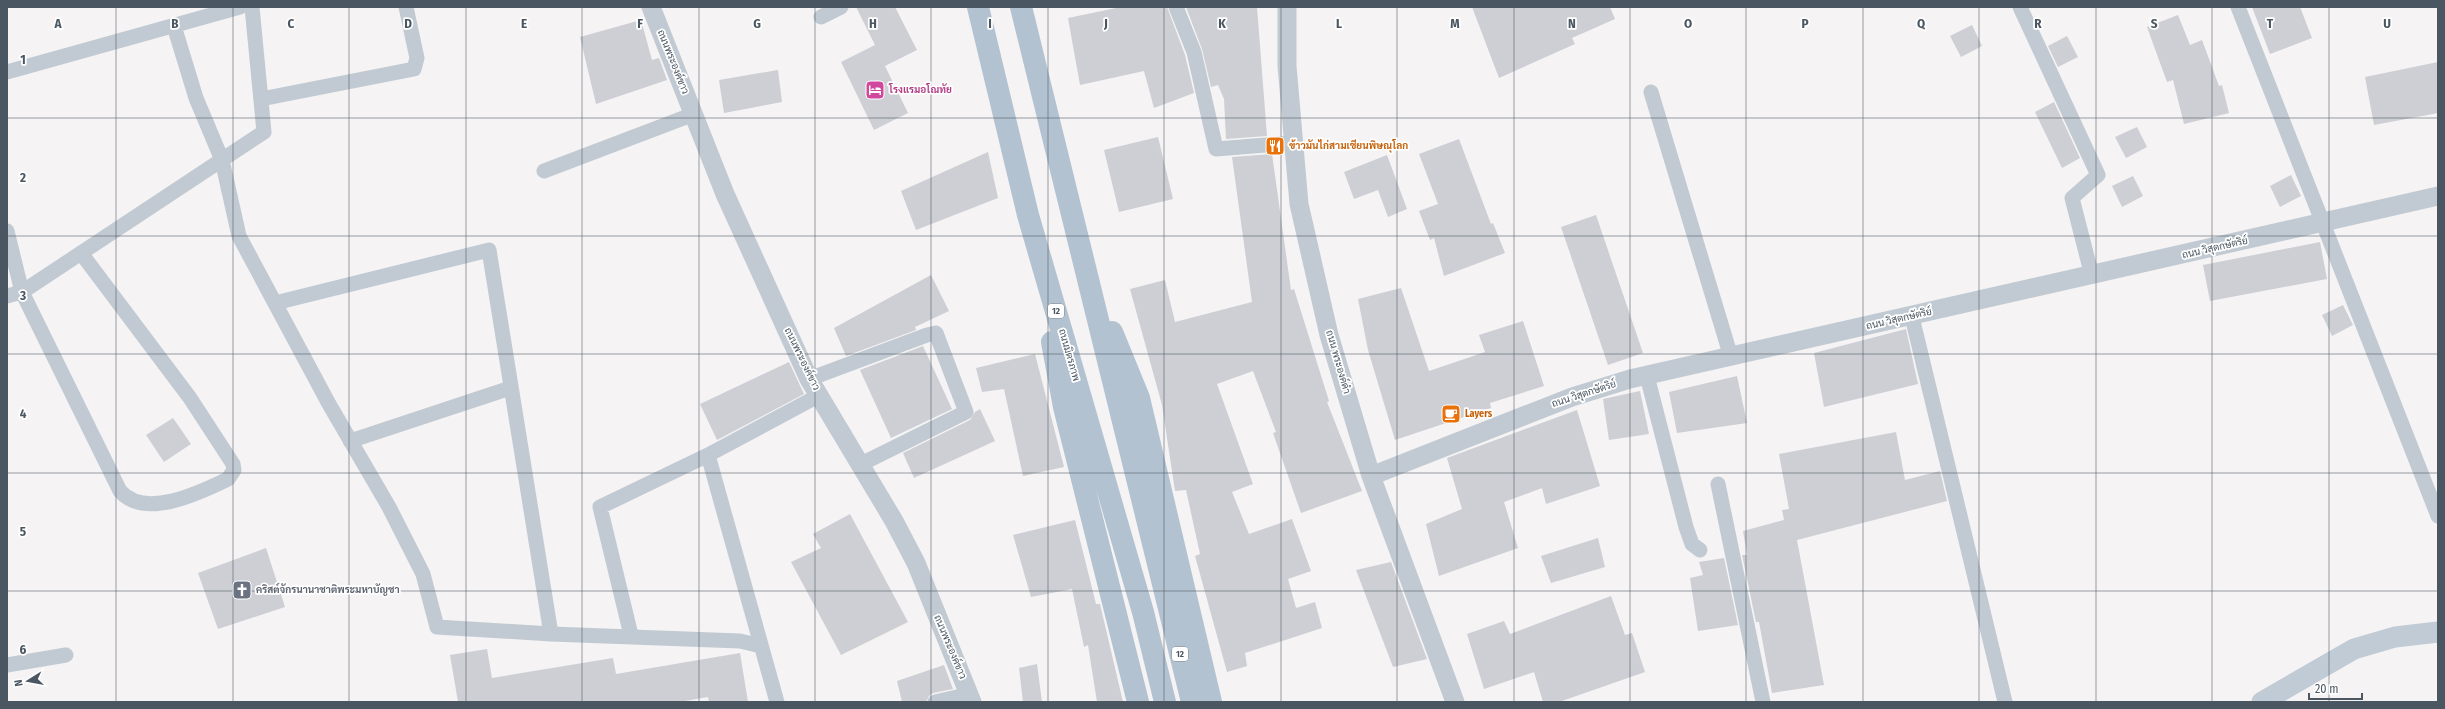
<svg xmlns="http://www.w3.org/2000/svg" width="2445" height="709" font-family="'Fira Sans Condensed',Sarabun,sans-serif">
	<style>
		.building { fill: #cdcfd5 }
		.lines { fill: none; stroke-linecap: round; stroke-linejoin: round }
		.minor { stroke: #c1cad2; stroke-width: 15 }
		.tertiary { stroke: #c1cad2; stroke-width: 19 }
		.secondary { stroke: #c1cbd6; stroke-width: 21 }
		.primary { stroke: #b3c2d1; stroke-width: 22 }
		.grid { fill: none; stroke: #4a5661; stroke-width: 1; stroke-opacity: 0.55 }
		.labels { text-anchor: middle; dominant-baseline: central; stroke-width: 3.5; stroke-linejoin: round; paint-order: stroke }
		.shield { fill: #fff; stroke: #808990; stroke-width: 1 }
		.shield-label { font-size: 9px; font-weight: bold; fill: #4a5661 }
		.street-label { font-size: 10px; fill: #4a5661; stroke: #fff }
		.hotel-label { font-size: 10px; font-weight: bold; fill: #b23c85; stroke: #fff; text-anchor: start }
		.food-label { font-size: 10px; font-weight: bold; fill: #c56008; stroke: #fff; text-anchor: start }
		.worship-label { font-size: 10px; font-weight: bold; fill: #5b616d; stroke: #fff; text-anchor: start }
		.grid-label { font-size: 13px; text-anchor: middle; font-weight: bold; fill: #4a5661; stroke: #fff; stroke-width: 3.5; stroke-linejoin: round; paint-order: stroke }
	</style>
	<rect width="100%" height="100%" fill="#f5f3f3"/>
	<!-- building -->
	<path class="building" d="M 856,7 L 895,7 L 917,50 L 885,66 L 908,113 L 874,130 L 841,62 L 875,45 Z
		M 1121,7 L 1167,7 L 1185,55 L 1194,93 L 1154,108 L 1144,71 L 1080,85 L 1068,18 Z
		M 1186,7 L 1257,7 L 1267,136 L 1226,139 L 1224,99 L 1218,85 L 1211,87 L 1202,49 Z
		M 1472,7 L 1610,7 L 1615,19 L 1572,38 L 1575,44 L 1499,78 Z
		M 2252,7 L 2300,7 L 2312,38 L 2270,54 Z
		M 2178,15 L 2190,45 L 2202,40 L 2219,86 L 2222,85 L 2229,113 L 2184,124 L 2173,80 L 2167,82 L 2147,27 Z
		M 641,20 L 652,60 L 659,58 L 667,80 L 596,104 L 580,37 Z
		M 1972,25 L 1982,46 L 1961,57 L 1950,36 Z
		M 2067,36 L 2078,57 L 2058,67 L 2048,46 Z
		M 2438,62 L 2438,113 L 2374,125 L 2365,77 Z
		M 778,70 L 782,102 L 724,113 L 719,80 Z
		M 2054,102 L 2080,158 L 2062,168 L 2035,112 Z
		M 2137,127 L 2147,147 L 2126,158 L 2115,137 Z
		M 1158,137 L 1173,199 L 1119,212 L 1104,150 Z
		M 1459,139 L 1491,224 L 1493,223 L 1505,253 L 1444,276 L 1434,238 L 1430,240 L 1419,211 L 1438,204 L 1419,154 Z
		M 988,152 L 998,198 L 916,230 L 901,191 Z
		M 1272,154 L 1291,290 L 1294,289 L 1329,401 L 1327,402 L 1362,491 L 1301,513 L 1273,433 L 1276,432 L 1253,371 L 1217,384 L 1253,484 L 1232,492 L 1249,534 L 1292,519 L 1311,571 L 1288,579 L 1296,608 L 1315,602 L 1322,628 L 1245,653 L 1247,666 L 1227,672 L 1195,556 L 1200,554 L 1186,490 L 1175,491 L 1162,405 L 1130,289 L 1165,280 L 1175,322 L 1252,302 L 1232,157 Z
		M 1387,155 L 1407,209 L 1388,217 L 1378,190 L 1354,199 L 1344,172 Z
		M 2291,175 L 2301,196 L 2280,207 L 2270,186 Z
		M 2133,176 L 2143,196 L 2122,207 L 2112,186 Z
		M 1596,215 L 1643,353 L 1608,365 L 1561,227 Z
		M 2320,242 L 2327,279 L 2210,301 L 2203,265 Z
		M 931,275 L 949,311 L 915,327 L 916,330 L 846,356 L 834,328 Z
		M 1401,288 L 1429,371 L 1485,352 L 1479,335 L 1523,321 L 1544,386 L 1490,403 L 1491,408 L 1395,440 L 1368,350 L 1358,299 Z
		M 2343,305 L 2353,325 L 2332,336 L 2322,315 Z
		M 1906,329 L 1918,384 L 1824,407 L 1814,353 Z
		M 923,346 L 952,409 L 891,438 L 860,370 Z
		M 1035,354 L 1064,467 L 1023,476 L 1004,389 L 982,392 L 976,368 Z
		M 789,362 L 804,394 L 717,440 L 700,404 Z
		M 1737,376 L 1747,423 L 1677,433 L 1669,392 Z
		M 1640,391 L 1649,434 L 1609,440 L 1603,399 Z
		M 980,409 L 995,441 L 914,478 L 903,453 L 970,420 L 975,412 Z
		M 1577,410 L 1600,486 L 1546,504 L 1542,488 L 1504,502 L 1518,548 L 1439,576 L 1426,524 L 1462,509 L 1447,458 Z
		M 173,418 L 191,444 L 164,462 L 146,435 Z
		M 1896,432 L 1905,480 L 1940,471 L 1947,501 L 1797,540 L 1824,685 L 1772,693 L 1759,622 L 1756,622 L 1742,555 L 1747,555 L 1743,531 L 1784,520 L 1782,510 L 1789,509 L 1779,454 Z
		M 850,514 L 908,622 L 841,655 L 791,562 L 821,548 L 813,534 Z
		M 1075,520 L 1096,604 L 1100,604 L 1123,702 L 1097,702 L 1088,645 L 1084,647 L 1072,589 L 1031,597 L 1013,535 Z
		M 1598,538 L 1605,567 L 1551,583 L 1541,556 Z
		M 266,548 L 285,607 L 218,629 L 198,573 Z
		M 1724,558 L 1738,625 L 1698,631 L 1690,578 L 1703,575 L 1699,562 Z
		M 1391,562 L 1427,659 L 1393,667 L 1356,570 Z
		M 1611,596 L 1625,635 L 1632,633 L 1645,672 L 1559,702 L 1543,702 L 1534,672 L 1484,689 L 1467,634 L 1504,621 L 1510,634 Z
		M 487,649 L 492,678 L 613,658 L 616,674 L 740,653 L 748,702 L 709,702 L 708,697 L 679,702 L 458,702 L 450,655 Z
		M 1037,664 L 1042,702 L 1023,702 L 1019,668 Z
		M 944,665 L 953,689 L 933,693 L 929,696 L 926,702 L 902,702 L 897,681 Z"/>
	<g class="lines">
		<!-- minor -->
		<path class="minor" d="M 1176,7 L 1194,52 L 1216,149 L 1292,143
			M 2020,7 L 2098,175 L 2072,198 L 2092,276
			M 2238,7 L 2438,516
			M 821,17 L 841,7
			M 174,26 L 196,98 L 222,160 L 239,236 L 329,404 L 389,507 L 423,574 L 437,627 L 551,634 L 740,641 L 761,646
			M 7,72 L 240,7
			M 1651,92 L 1731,357
			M 261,99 L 414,69 L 417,58 L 406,7
			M 544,171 L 694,114
			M 7,231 L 22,292 L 120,491 C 145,520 201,492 228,479 L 234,470 L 233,464 L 190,398 L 81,253
			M 7,296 L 22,292 L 264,132 L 252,7
			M 275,303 L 489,250 L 551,634
			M 1912,317 L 2005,702
			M 1647,376 L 1686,527 L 1692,544 L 1700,550
			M 809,379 L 927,335 L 936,333 L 966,412 L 859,465
			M 350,441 L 510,388
			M 708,455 L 777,702
			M 1718,484 L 1763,702
			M 631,635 L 600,507 L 708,455 L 820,395
			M 7,665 L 66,655
			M 935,702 L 970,694"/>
		<!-- tertiary -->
		<path class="tertiary" d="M 651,7 L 725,194 L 809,379 L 894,521 L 916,563 L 972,702
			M 1287,7 L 1287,66 L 1299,204 L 1329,335 L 1371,476 L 1455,702
			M 1371,476 L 1572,397 L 1630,379 L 2438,196"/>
		<!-- secondary -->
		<path class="secondary" d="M 2262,702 L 2354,649 L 2395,637 L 2438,632"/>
		<!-- primary -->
		<path class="primary" d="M 978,7 L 1028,215 L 1143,612 L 1165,702
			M 1021,7 L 1192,702
			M 1112,332 L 1139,398 L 1211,702
			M 1052,342 L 1064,407 L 1138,702"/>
	</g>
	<!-- grid -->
	<path class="grid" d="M 116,7 L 116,702M 233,7 L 233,702M 349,7 L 349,702M 466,7 L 466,702M 582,7 L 582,702M 699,7 L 699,702M 815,7 L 815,702M 931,7 L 931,702M 1048,7 L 1048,702M 1164,7 L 1164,702M 1281,7 L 1281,702M 1397,7 L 1397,702M 1514,7 L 1514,702M 1630,7 L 1630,702M 1746,7 L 1746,702M 1863,7 L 1863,702M 1979,7 L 1979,702M 2096,7 L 2096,702M 2212,7 L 2212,702M 2329,7 L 2329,702M 7,118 L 2438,118M 7,236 L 2438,236M 7,354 L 2438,354M 7,473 L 2438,473M 7,591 L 2438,591"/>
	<!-- icons -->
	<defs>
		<g id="hotel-square" transform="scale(1)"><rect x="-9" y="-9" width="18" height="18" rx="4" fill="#d1479c" stroke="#fff"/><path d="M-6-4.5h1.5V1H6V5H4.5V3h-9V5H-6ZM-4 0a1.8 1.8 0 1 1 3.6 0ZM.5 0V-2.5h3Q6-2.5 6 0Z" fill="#fff"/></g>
		<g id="restaurant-square" transform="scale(1)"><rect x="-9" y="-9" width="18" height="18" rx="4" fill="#e8710a" stroke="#fff"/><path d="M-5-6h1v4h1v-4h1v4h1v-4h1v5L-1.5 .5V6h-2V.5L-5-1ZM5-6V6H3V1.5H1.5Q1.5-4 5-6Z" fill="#fff"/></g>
		<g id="cafe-square" transform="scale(1)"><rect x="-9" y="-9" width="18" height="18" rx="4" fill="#e8710a" stroke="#fff"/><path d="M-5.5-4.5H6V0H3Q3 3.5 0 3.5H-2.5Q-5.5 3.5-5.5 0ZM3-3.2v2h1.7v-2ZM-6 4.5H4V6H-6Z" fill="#fff"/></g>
		<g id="church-square" transform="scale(1)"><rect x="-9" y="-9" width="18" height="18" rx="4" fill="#6b7280" stroke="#fff"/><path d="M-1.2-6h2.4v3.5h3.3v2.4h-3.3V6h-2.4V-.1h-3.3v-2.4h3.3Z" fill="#fff"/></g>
	</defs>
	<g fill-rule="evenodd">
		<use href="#hotel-square" x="875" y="90"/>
		<use href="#restaurant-square" x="1275" y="146"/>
		<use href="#cafe-square" x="1451" y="414"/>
		<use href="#church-square" x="242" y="590"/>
	</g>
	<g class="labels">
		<!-- shield labels -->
		<g class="shield">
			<rect x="1048" y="304" width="16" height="14" rx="3"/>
			<rect x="1172" y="647" width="16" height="14" rx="3"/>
		</g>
		<g class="shield-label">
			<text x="1056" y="311">12</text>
			<text x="1180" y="654">12</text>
		</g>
		<!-- street labels -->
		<g class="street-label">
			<text transform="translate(673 62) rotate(68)">ถนนพระองค์ขาว</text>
			<text transform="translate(2215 248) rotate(-13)">ถนน วิสุตกษัตริย์</text>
			<text transform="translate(1899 319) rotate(-13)">ถนน วิสุตกษัตริย์</text>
			<text transform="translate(1069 355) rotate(74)">ถนนมิตรภาพ</text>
			<text transform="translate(802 359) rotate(64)">ถนนพระองค์ขาว</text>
			<text transform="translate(1338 362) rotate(74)">ถนน พระองค์ดำ</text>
			<text transform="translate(1584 394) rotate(-18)">ถนน วิสุตกษัตริย์</text>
			<text transform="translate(950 647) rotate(67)">ถนนพระองค์ขาว</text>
		</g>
		<!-- hotel labels -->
		<g class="hotel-label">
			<text x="889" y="90">โรงแรมอโณทัย</text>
		</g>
		<!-- food labels -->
		<g class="food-label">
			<text x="1289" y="146">ข้าวมันไก่สามเซียนพิษณุโลก</text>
			<text x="1465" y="414">Layers</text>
		</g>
		<!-- worship labels -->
		<g class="worship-label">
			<text x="256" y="590">คริสต์จักรนานาชาติพระมหาบัญชา</text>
		</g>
	</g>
	<g class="grid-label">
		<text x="58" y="28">A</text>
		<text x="175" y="28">B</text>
		<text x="291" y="28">C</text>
		<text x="408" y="28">D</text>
		<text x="524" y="28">E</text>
		<text x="640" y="28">F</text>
		<text x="757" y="28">G</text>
		<text x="873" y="28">H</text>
		<text x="990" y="28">I</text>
		<text x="1106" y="28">J</text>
		<text x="1222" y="28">K</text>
		<text x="1339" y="28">L</text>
		<text x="1455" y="28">M</text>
		<text x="1572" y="28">N</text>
		<text x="1688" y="28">O</text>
		<text x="1805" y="28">P</text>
		<text x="1921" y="28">Q</text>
		<text x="2038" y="28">R</text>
		<text x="2154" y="28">S</text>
		<text x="2270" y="28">T</text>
		<text x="2387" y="28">U</text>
		<text x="23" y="64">1</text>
		<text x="23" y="182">2</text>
		<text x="23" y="300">3</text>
		<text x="23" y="418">4</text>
		<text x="23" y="536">5</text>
		<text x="23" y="654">6</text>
	</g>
	<!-- border -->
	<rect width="2445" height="709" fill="none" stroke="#4a5661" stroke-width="16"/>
	<!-- north arrow -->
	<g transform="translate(28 681) rotate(259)" stroke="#ffffff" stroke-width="3" paint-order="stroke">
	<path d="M0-3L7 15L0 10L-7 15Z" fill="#4a5661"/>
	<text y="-6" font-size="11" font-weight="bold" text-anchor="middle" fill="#4a5661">N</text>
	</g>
	<!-- scale -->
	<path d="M2309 693v6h53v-6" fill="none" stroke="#4a5661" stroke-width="2"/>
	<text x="2315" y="693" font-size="12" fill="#4a5661" stroke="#ffffff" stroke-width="3" paint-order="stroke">20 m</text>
</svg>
